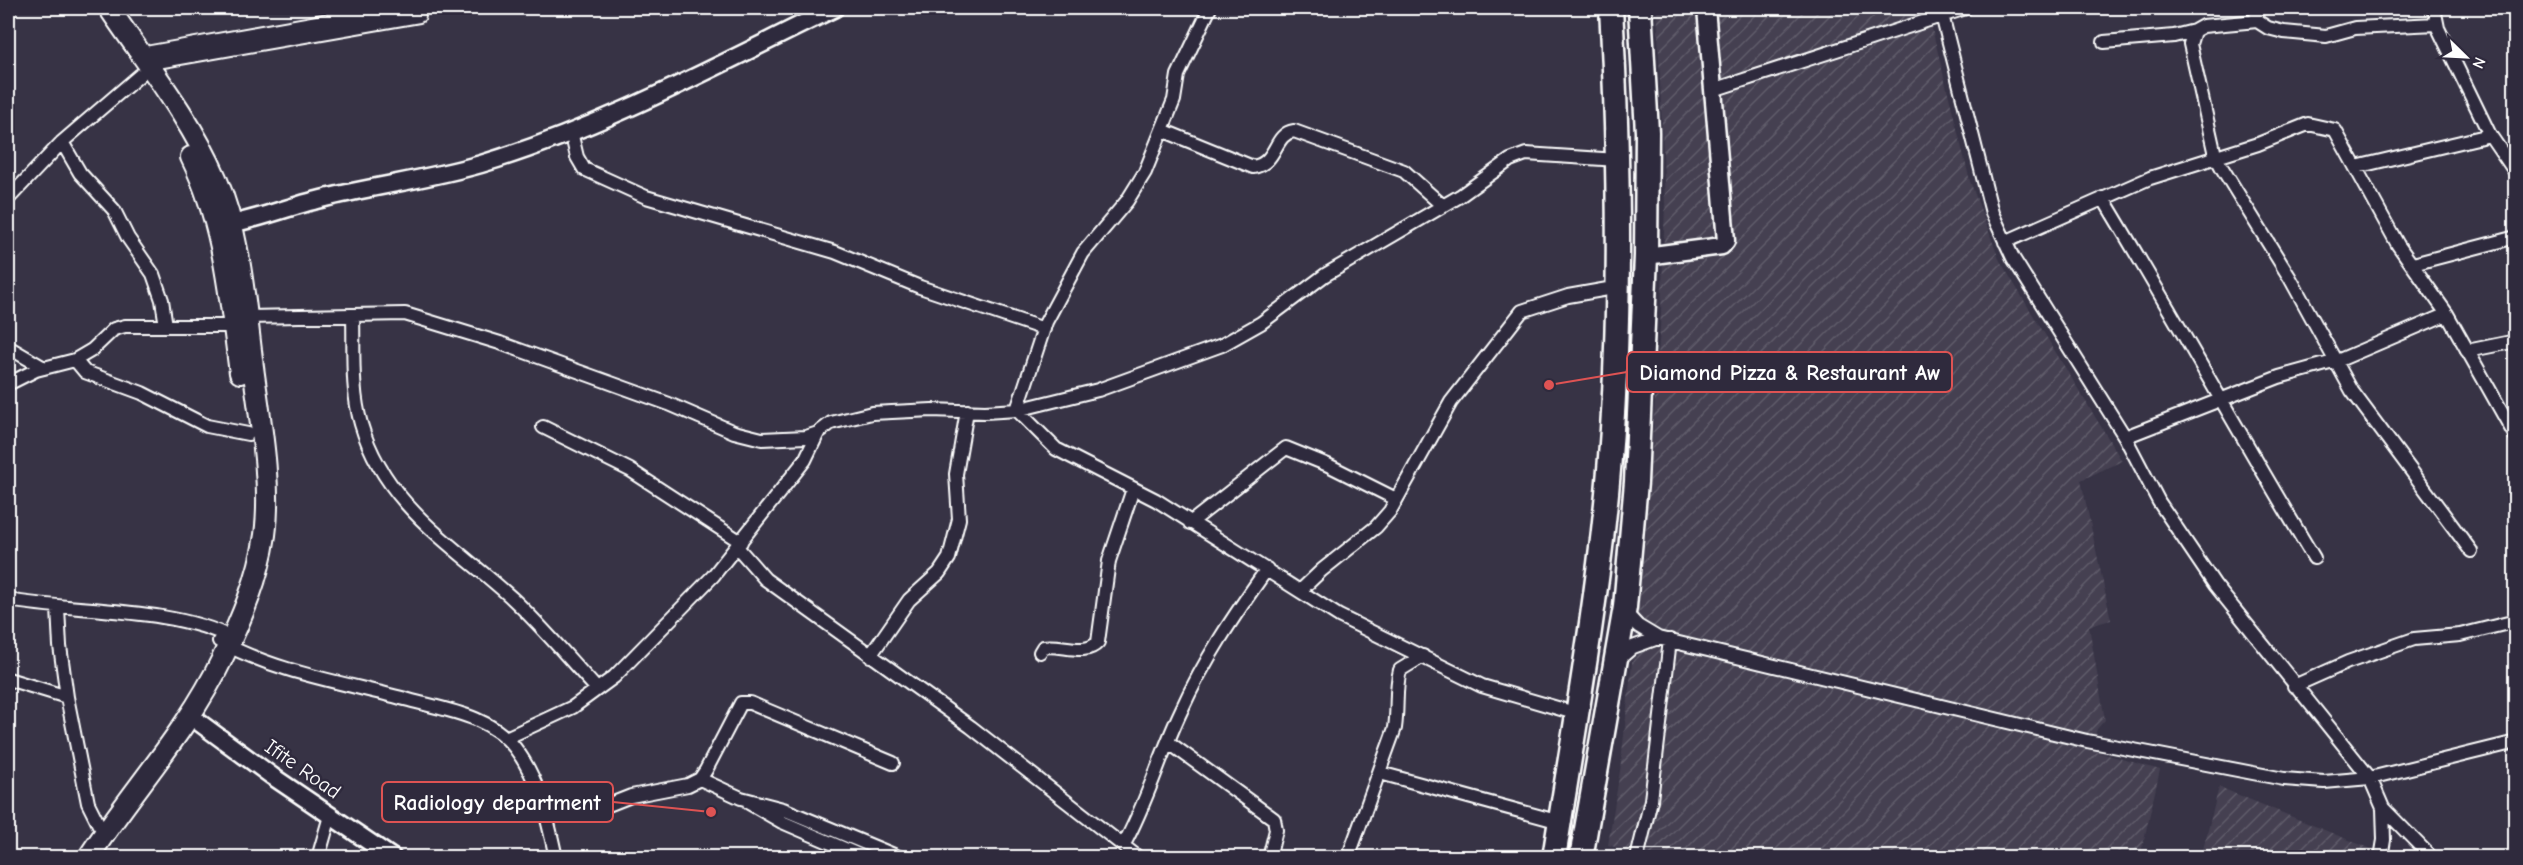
<svg xmlns="http://www.w3.org/2000/svg" width="2523" height="865" font-family="'Comic Neue',sans-serif">
	<style>
		.industrial { fill: url(#industrial-furrows) }
		.lines { fill: none; stroke-linecap: round; stroke-linejoin: round }
		.street-casing { stroke: #fff; stroke-width: 16 }
		.secondary-casing { stroke: #fff; stroke-width: 21 }
		.primary-casing { stroke: #fff; stroke-width: 24 }
		.highway-casing { stroke: #fff; stroke-width: 27 }
		.street { stroke: #2f2a3d; stroke-width: 12 }
		.secondary { stroke: #2f2a3d; stroke-width: 16 }
		.primary { stroke: #2f2a3d; stroke-width: 20 }
		.highway { stroke: #2f2a3d; stroke-width: 22 }
		.labels { text-anchor: middle; dominant-baseline: central; stroke-width: 5; stroke-linejoin: round; paint-order: stroke }
		.street-label { font-size: 21px; fill: #fff; stroke: #2f2a3d }
		.leader { fill: none; stroke: #de5353; stroke-width: 2 }
		.callout-dot { fill: #de5353; stroke: #2f2a3d; stroke-width: 2 }
		.callout { fill: #2f2a3d; stroke: #de5353; stroke-width: 2 }
		.callout-label { font-size: 22px; text-anchor: middle; font-weight: bold; fill: #fff }
	</style>
	<defs>
		<pattern id="industrial-furrows" width="10" height="10" patternUnits="userSpaceOnUse" patternTransform="scale(1.5)"><rect width="10" height="10" fill="#444051"/><path d="M-1 1l2-2M0 10L10 0M9 11l2-2" fill="none" stroke="#605d6b"/></pattern>
	</defs>
	<rect width="100%" height="100%" fill="#373345"/>
	<filter id="ink" filterUnits="userSpaceOnUse"><feTurbulence type="fractalNoise" baseFrequency=".0167" numOctaves="2"/><feDisplacementMap in="SourceGraphic" scale="12" xChannelSelector="R" yChannelSelector="G"/><feConvolveMatrix kernelMatrix="1 2 1 2 8 2 1 2 1" color-interpolation-filters="sRGB"/></filter>
	<g filter="url(#ink)">
		<!-- industrial -->
		<path class="industrial" d="M 1657,8 L 1931,8 L 1927,9 L 1970,181 L 1999,259 L 2122,461 L 2081,480 L 2111,620 L 2089,626 L 2105,720 L 2097,729 L 2091,750 L 2160,770 L 2140,857 L 1654,858 L 1608,845 L 1620,771 L 1644,555 L 1661,313 L 1665,204 Z
			M 2219,787 L 2371,849 L 2369,857 L 2201,857 Z"/>
		<g class="lines">
			<!-- street casing -->
			<g class="street-casing">
				<path id="street" d="M 1210,8 L 1178,75 L 1174,100 L 1145,172 L 1127,201 L 1083,253 L 1046,322 L 1017,410 L 1056,449 L 1156,500 L 1339,616 L 1482,686 L 1578,714
					M 2256,8 L 2257,21
					M 2434,8 L 2438,28 L 2490,135 L 2516,173
					M 8,10 L 10,8
					M 1942,15 L 1992,213 L 2013,258 L 2125,437 L 2159,502 L 2215,585 L 2370,778 L 2383,808 L 2432,858
					M 2436,24 L 2355,28 L 2326,36 L 2284,32 L 2268,28 L 2257,21 L 2203,26 L 2194,31 L 2190,44 L 2215,155 L 2222,168 L 2290,278 L 2352,391 L 2471,551
					M 2104,42 L 2174,36 L 2194,31
					M 140,54 L 395,8
					M 146,64 L 419,16 L 418,8
					M 1713,90 L 1966,8
					M 1162,130 L 1253,167 C 1278,163 1273,134 1294,131 L 1404,171 L 1443,206
					M 571,132 L 577,157 L 584,169 L 646,197 L 835,252 L 920,287 L 1044,329
					M 62,142 L 80,173 L 114,210 L 128,238 L 153,274 L 162,300 L 166,326
					M 2356,167 L 2490,135
					M 2103,198 C 2175,317 2242,439 2314,558
					M 8,199 L 62,142 L 140,75
					M 2005,242 L 2150,178 L 2258,144 L 2308,124 L 2335,130 L 2398,245 L 2447,314 L 2516,437
					M 2413,264 L 2516,237
					M 353,315 C 354,350 351,390 361,424 C 385,506 454,545 513,599 C 543,627 569,659 597,689
					M 247,317 L 405,314 L 500,343 L 669,404 L 734,432 L 762,439 L 806,437 L 818,433 L 831,423 L 872,413 L 932,410 L 985,412 L 1017,410 L 1098,390 L 1222,345 L 1261,323 L 1325,275 L 1460,196 L 1510,160 L 1526,154 L 1618,160
					M 8,347 L 44,368
					M 2467,351 L 2516,341
					M 75,360 L 85,372 L 142,393 L 207,426 L 248,434
					M 8,384 L 36,370 L 75,360 L 92,350 L 114,329 L 125,326 L 234,326
					M 543,427 L 630,470 L 741,542
					M 2125,437 L 2279,377 L 2337,361 L 2447,314
					M 1190,523 L 1286,448 L 1328,465 L 1396,499
					M 737,547 L 765,579 L 971,727 L 1139,858
					M 1301,590 L 1322,570 L 1376,527 L 1390,511 L 1451,402 L 1522,311 L 1568,296 L 1619,287
					M 8,600 C 75,612 173,607 232,638
					M 58,608 L 60,646 L 67,697
					M 1624,611 L 1638,626 L 1658,638 L 2087,741 L 2284,779 L 2324,782 L 2370,778 L 2516,742
					M 219,641 C 277,673 346,683 409,700 C 446,710 491,716 515,748 C 539,779 548,820 556,858
					M 1040,652 L 1043,647 C 1060,643 1085,657 1098,642 L 1109,561 L 1133,489
					M 870,656 L 909,600 L 939,573 L 949,558 L 959,519 L 956,474 L 967,411
					M 1618,660 L 1633,647 L 1658,638
					M 8,679 L 67,697 L 88,803 L 99,825
					M 2294,686 L 2348,662 L 2414,639 L 2460,635 L 2516,621
					M 506,738 L 573,707 L 614,677 L 713,576 L 805,460 L 818,433
					M 1168,742 L 1274,819 L 1276,830 L 1269,858
					M 1380,773 L 1560,822
					M 700,779 L 741,798 L 783,809 L 901,858
					M 542,803 L 560,802 L 583,810 L 593,811 L 631,796 L 688,785 L 700,779 L 706,770 L 741,703 L 750,703 L 893,763
					M 749,803 L 782,822 L 866,858
					M 1123,846 C 1147,803 1160,755 1181,711 C 1204,660 1235,614 1267,569
					M 318,858 L 330,816
					M 1348,858 L 1395,728 C 1398,708 1395,689 1400,670 L 1423,656
					M 1637,858 L 1651,800 L 1670,640
					M 2381,858 L 2384,840 L 2383,808"/>
			</g>
			<!-- secondary casing -->
			<g class="secondary-casing">
				<path id="secondary" d="M 220,226 C 254,221 287,207 321,199 C 373,186 429,179 481,164 C 605,127 719,64 835,8
					M 1646,256 L 1722,246 L 1726,241 L 1706,8
					M 189,715 L 272,776 L 393,858"/>
			</g>
			<!-- primary casing -->
			<g class="primary-casing">
				<path id="primary" d="M 191,157 C 224,224 230,299 240,373
					M 88,858 C 131,791 188,731 222,659 C 241,620 259,578 265,535 C 272,482 260,420 253,367 C 245,305 241,236 216,178 C 190,117 146,63 109,8"/>
			</g>
			<!-- highway casing -->
			<g class="highway-casing">
				<path id="highway" d="M 1554,858 C 1573,736 1595,616 1607,493 C 1622,331 1620,170 1611,8
					M 1581,858 L 1625,607 L 1636,482 L 1646,256 L 1647,132 L 1640,8"/>
			</g>
			<!-- street -->
			<use href="#street" class="street"/>
			<!-- secondary -->
			<use href="#secondary" class="secondary"/>
			<!-- primary -->
			<use href="#primary" class="primary"/>
			<!-- highway -->
			<use href="#highway" class="highway"/>
		</g>
	</g>
	<g class="labels">
		<!-- street labels -->
		<g class="street-label">
			<text transform="translate(303 769) rotate(35)">Ifite Road</text>
		</g>
	</g>
	<!-- callouts -->
	<path class="leader" d="M1549 385L1627 372M711 812L613 802"/>
	<g class="callout-dot">
		<circle cx="1549" cy="385" r="6"/>
		<circle cx="711" cy="812" r="6"/>
	</g>
	<g class="callout">
		<rect x="1627" y="352" width="325" height="40" rx="6"/>
		<rect x="382" y="782" width="231" height="40" rx="6"/>
	</g>
	<g class="callout-label">
		<text x="1790" y="380">Diamond Pizza &amp; Restaurant Aw</text>
		<text x="497" y="810">Radiology department</text>
	</g>
	<!-- margin -->
	<rect width="2523" height="865" fill="none" stroke="#2f2a3d" stroke-width="30"/>
	<rect x="15" y="15" width="2493" height="835" fill="none" stroke="#fff" stroke-width="2" filter="url(#ink)"/>
	<!-- north arrow -->
	<g transform="translate(2466 57) rotate(114)" stroke="#2f2a3d" stroke-width="4.5" paint-order="stroke">
	<path d="M0-4.5L10 22L0 15L-10 22Z" fill="#ffffff"/>
	<text y="-9" font-size="16" font-weight="bold" text-anchor="middle" fill="#ffffff">N</text>
	</g>
</svg>
